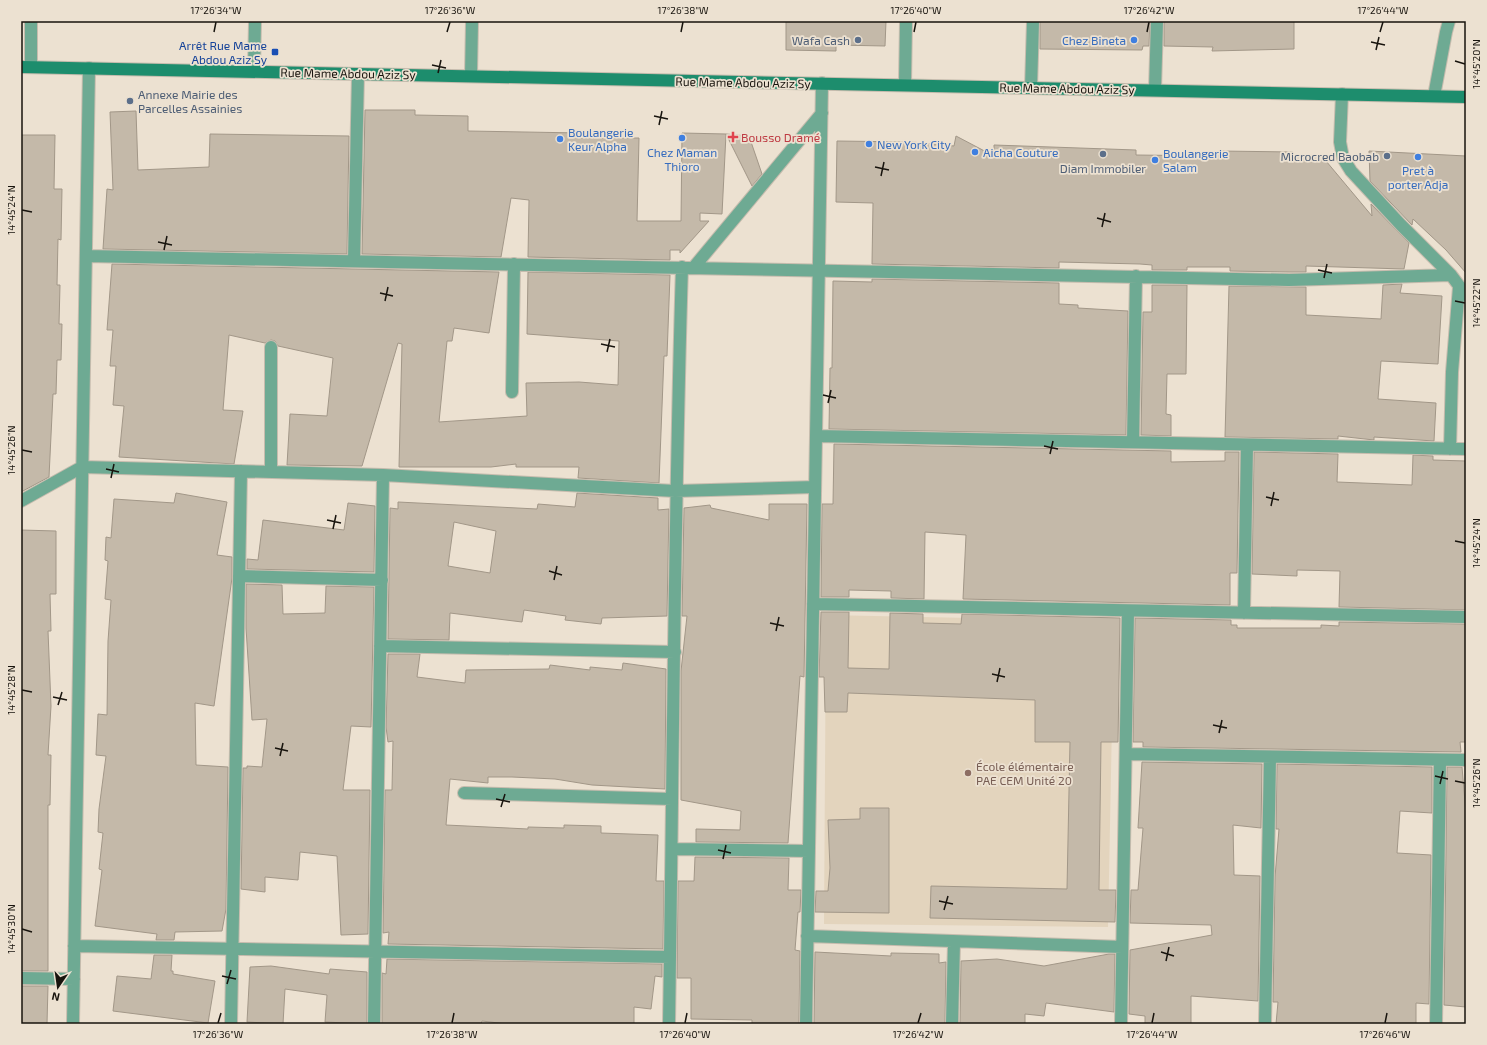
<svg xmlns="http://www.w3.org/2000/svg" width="1487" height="1045" font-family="'Exo 2',sans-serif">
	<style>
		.built { fill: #e3d4bd }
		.building { fill: #c4b9a9; stroke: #a29788; fill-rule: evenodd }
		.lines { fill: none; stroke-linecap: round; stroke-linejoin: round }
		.street-casing { stroke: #c6bcae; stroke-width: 14 }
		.secondary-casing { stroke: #c6bcae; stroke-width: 14 }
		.street { stroke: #6eaa93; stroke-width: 12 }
		.secondary { stroke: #1d8d6d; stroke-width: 12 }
		.ticks { fill: none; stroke: #17130d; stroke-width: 1.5 }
		.service-dot { fill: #5c6f8a; stroke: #ece1d1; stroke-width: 1.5 }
		.shop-dot { fill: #3f7fe0; stroke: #ece1d1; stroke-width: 1.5 }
		.transit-dot { fill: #1a4fb4; stroke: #ece1d1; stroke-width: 1.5 }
		.health-dot { fill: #e0444e; stroke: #ece1d1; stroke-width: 1.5 }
		.education-dot { fill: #8d6e63; stroke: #ece1d1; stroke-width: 1.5 }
		.labels { text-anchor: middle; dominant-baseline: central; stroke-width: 3.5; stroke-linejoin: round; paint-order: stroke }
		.service-label { font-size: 12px; fill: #4e5e75; stroke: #ece1d1; text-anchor: end }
		.shop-label { font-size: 12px; fill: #366cbe; stroke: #ece1d1; text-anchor: start }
		.transit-label { font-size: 12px; fill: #164399; stroke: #ece1d1; text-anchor: end }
		.street-label { font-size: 12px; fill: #17130d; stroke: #ece1d1 }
		.health-label { font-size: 12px; fill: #be3a42; stroke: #ece1d1; text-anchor: start }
		.education-label { font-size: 12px; fill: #785e54; stroke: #ece1d1; text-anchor: start }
		.neatline { fill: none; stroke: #17130d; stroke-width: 1.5 }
		.ticks-label { font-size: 10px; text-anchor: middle; fill: #17130d }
	</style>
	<rect width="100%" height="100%" fill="#ece1d1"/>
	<!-- built -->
	<path class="built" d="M 826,615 L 1114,621 L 1108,927 L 824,924 Z"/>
	<!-- building -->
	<path class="building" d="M 786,21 L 886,21 L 885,46 L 836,45 L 836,51 L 786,50 Z
		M 1040,21 L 1150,21 L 1149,46 L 1143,46 L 1142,50 L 1040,49 Z
		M 1164,21 L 1294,21 L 1294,49 L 1212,51 L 1213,47 L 1164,46 Z
		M 365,110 L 415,110 L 415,115 L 468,116 L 468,131 L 581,133 L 581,138 L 639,138 L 637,221 L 681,221 L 682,133 L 726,134 L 722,214 L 700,213 L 700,221 L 709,221 L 680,253 L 680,250 L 670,250 L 670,260 L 528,257 L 529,200 L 511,198 L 501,257 L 362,254 Z
		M 136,111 L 138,170 L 209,167 L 210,134 L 349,136 L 347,254 L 103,249 L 107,189 L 113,190 L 110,112 Z
		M 726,134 L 749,136 L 762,174 L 752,186 Z
		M 21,135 L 55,135 L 54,189 L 62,189 L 61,240 L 58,239 L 57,285 L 60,285 L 59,324 L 62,324 L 61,360 L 57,360 L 56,394 L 53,394 L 49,477 L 21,492 Z
		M 956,136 L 994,156 L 994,145 L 1136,150 L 1136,155 L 1219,156 L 1219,151 L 1293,152 L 1293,156 L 1321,155 L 1372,216 L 1371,204 L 1409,243 L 1404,269 L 1306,266 L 1306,272 L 1289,272 L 1230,271 L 1230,267 L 1187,267 L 1187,270 L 1152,270 L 1152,265 L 1140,264 L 1059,262 L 1059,268 L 872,264 L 873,203 L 836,202 L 837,141 L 912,142 L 954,146 Z
		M 1369,151 L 1466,156 L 1466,273 L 1446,250 L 1413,219 L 1412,225 L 1370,181 Z
		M 112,264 L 499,272 L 489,333 L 454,328 L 452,341 L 447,341 L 439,422 L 527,416 L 526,383 L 579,382 L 618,385 L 619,341 L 527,334 L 528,272 L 670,275 L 667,356 L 664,356 L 659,483 L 578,478 L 579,467 L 516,467 L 516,464 L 491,467 L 399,467 L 402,344 L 398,343 L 362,466 L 287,465 L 290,414 L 327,416 L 333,358 L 278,346 L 275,341 L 271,340 L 265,343 L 229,335 L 223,410 L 243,411 L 234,464 L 119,457 L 124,406 L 113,405 L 116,366 L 110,366 L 113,330 L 107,330 Z
		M 872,279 L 1059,283 L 1059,304 L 1078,305 L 1078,308 L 1128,311 L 1126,435 L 829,429 L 830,368 L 832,368 L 833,281 L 872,282 Z
		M 1402,284 L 1400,293 L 1442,296 L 1438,364 L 1381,361 L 1378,399 L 1436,403 L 1434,441 L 1374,437 L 1374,440 L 1338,436 L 1338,439 L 1225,437 L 1229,286 L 1306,287 L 1306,315 L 1381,319 L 1383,285 Z
		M 1152,285 L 1187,285 L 1186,374 L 1167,374 L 1166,414 L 1171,415 L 1171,436 L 1141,435 L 1143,312 L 1152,312 Z
		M 834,444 L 1171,451 L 1171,462 L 1225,461 L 1225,452 L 1239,452 L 1237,573 L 1230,573 L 1230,605 L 963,599 L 966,535 L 925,532 L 924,599 L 891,598 L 891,591 L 849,590 L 849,597 L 821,597 L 822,504 L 833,504 Z
		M 1254,452 L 1338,454 L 1337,482 L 1412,485 L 1413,455 L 1433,456 L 1433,460 L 1466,461 L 1466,610 L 1339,607 L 1340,571 L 1297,570 L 1297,576 L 1252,574 Z
		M 176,493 L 227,502 L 217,555 L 232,557 L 232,578 L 214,706 L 195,703 L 196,765 L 228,767 L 226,909 L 222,931 L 175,932 L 174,940 L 156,940 L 157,934 L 95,926 L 102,870 L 99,869 L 103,833 L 98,832 L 99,809 L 106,756 L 96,755 L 98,714 L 107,715 L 108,641 L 111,600 L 105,599 L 108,561 L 105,560 L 106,537 L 111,538 L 114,499 L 174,503 Z
		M 577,493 L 658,498 L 658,510 L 669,509 L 667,616 L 602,618 L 601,624 L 565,620 L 566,616 L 524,610 L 522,622 L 450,613 L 449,640 L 388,639 L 390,508 L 398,509 L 398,502 L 537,509 L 538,504 L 575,507 ZM 454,522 L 496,531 L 490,573 L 448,566 Z
		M 348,503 L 375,506 L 374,572 L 247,569 L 247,559 L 258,560 L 263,520 L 344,530 Z
		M 769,504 L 807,504 L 804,677 L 800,676 L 788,843 L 696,842 L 696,829 L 740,830 L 741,811 L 681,800 L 681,671 L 687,616 L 682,616 L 684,508 L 710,505 L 711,508 L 769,520 Z
		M 21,530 L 56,531 L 56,594 L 50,594 L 51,631 L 48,631 L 51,706 L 48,755 L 51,755 L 50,805 L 48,805 L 48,971 L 21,971 Z
		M 246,584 L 282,585 L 283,614 L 325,613 L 326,586 L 374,587 L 371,727 L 351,726 L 343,790 L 370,790 L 368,934 L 341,935 L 337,856 L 300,852 L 298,880 L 265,877 L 265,892 L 241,889 L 243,768 L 247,768 L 247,766 L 262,767 L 267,719 L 252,720 L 246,628 Z
		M 821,612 L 849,612 L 848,668 L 889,669 L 890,613 L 923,614 L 923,623 L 961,624 L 962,614 L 1120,618 L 1118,742 L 1101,742 L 1099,890 L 1116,890 L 1115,922 L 930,918 L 931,886 L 1067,889 L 1070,742 L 1035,742 L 1035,700 L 848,693 L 847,712 L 825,712 L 824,677 L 819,677 Z
		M 1135,618 L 1231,620 L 1231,625 L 1237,625 L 1237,628 L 1321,628 L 1321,625 L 1339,626 L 1339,622 L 1466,624 L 1466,742 L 1460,742 L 1461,752 L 1143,747 L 1143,742 L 1133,742 Z
		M 388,654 L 420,654 L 417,677 L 465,683 L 466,670 L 549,669 L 550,665 L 590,670 L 590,667 L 622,670 L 623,663 L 666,669 L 665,789 L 592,785 L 555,779 L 512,777 L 488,777 L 488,783 L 450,779 L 446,825 L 528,829 L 528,827 L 564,828 L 564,825 L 601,826 L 601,833 L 658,835 L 656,881 L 664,881 L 663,949 L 388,944 L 389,932 L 383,933 L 385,790 L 392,790 L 393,741 L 388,742 L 386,727 Z
		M 1142,762 L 1262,764 L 1261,828 L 1233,825 L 1234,875 L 1260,876 L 1258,1001 L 1191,996 L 1191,1024 L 1145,1024 L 1145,1016 L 1129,1014 L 1130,950 L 1212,935 L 1211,925 L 1130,923 L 1131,890 L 1138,890 L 1143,828 L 1138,828 Z
		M 1277,764 L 1432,767 L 1432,813 L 1400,811 L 1397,853 L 1431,855 L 1429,1004 L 1416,1003 L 1416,1024 L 1276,1024 L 1278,1002 L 1273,1002 L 1275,877 L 1279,829 L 1276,829 Z
		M 1447,767 L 1462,767 L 1466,814 L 1466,1007 L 1444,1005 Z
		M 860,808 L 889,808 L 889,913 L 815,912 L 816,891 L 828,891 L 830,868 L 828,820 L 860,819 Z
		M 695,857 L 789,858 L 788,890 L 801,890 L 800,912 L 798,912 L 795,950 L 800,951 L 799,1024 L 752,1024 L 752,1020 L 691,1019 L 691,978 L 677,978 L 678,881 L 694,881 Z
		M 815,952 L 891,956 L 891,953 L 939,954 L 939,963 L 946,962 L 945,1024 L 814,1024 Z
		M 1109,954 L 1115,954 L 1114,1012 L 1046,1003 L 1044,1016 L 1025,1014 L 1025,1024 L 960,1024 L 961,961 L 997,959 L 1044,966 Z
		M 154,955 L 172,955 L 171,971 L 173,971 L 173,974 L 215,981 L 208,1023 L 113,1011 L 117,976 L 151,979 Z
		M 387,959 L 662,964 L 662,977 L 655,976 L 651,1009 L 634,1007 L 634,1024 L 507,1024 L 482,1021 L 481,1024 L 382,1024 L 382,973 L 386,974 Z
		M 271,966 L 329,974 L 330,969 L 367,972 L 367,1024 L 325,1022 L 327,995 L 285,989 L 283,1024 L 247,1022 L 250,967 Z
		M 21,986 L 48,986 L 47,1024 L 21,1024 Z"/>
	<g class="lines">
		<!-- street casing -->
		<g class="street-casing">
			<path id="street" d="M 31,67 L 31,21
				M 254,71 L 255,21
				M 471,76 L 472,21
				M 905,85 L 906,21
				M 1031,88 L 1033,21
				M 1155,90 L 1157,21
				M 1342,94 L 1340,142 L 1343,158 L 1351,171 L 1401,225 L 1451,275 L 1466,295
				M 1434,96 L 1446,32 L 1449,21
				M 86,256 L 1289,280 L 1451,275
				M 354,261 L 358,74
				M 694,267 L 822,113
				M 512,392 L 514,264
				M 816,436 L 1466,449
				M 1133,442 L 1136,276
				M 1450,449 L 1452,372 L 1459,287
				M 271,472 L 271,347
				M 21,501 L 82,467 L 383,475 L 675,491 L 815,487
				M 239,576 L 382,580
				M 813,604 L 1466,617
				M 1244,613 L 1247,445
				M 380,646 L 675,652
				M 1126,754 L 1466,760
				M 464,793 L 672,799
				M 672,849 L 809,851
				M 807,936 L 1122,947
				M 74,946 L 670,957
				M 21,978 L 74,979
				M 73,1024 L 89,68
				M 231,1024 L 241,471
				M 374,1024 L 383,475
				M 669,1024 C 673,772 674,519 682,267
				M 806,1024 L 822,83
				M 952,1024 L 954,942
				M 1121,1024 L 1128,611
				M 1265,1024 L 1270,757
				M 1436,1024 L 1440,760"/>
		</g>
		<!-- secondary casing -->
		<g class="secondary-casing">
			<path id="secondary" d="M 21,67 L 1466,97"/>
		</g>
		<!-- street -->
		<use href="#street" class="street"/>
		<!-- secondary -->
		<use href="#secondary" class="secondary"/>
	</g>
	<!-- ticks -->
	<path class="ticks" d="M 214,32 L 216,22M 447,32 L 450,22M 681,32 L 683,22M 914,32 L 916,22M 1147,32 L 1149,22M 1380,32 L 1383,22M 1371,42 L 1385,45M 1376,50 L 1379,37M 1455,61 L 1465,64M 432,65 L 446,68M 438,73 L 441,60M 654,116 L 668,119M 659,125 L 662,111M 875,167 L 889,170M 881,176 L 884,162M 22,210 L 32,212M 1097,218 L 1111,222M 1102,227 L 1105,213M 158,242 L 172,245M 164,250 L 167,236M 1318,270 L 1332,273M 1324,278 L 1327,264M 380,293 L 393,296M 385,301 L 388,287M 1455,301 L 1465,303M 601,344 L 615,347M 607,352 L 610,339M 823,395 L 836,398M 828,403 L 831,390M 1044,446 L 1058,449M 22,450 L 32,452M 1050,454 L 1053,441M 106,469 L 119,472M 111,478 L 114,464M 1266,497 L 1279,500M 1271,506 L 1274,492M 327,520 L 341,523M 333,529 L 336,515M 1455,541 L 1465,543M 549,571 L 562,575M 554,580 L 557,566M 770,623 L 784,626M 776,631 L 779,617M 992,674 L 1005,677M 997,682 L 1000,668M 22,690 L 32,692M 53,697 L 67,700M 58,705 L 62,692M 1213,725 L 1227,728M 1219,733 L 1222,720M 275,748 L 288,751M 280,756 L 283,743M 1435,776 L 1448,779M 1455,781 L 1465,783M 1440,784 L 1443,771M 496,799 L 510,802M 501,807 L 505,794M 718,850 L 731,853M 723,859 L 726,845M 939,901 L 953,904M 944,910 L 948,896M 22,929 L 32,932M 1161,952 L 1174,956M 1166,961 L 1169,947M 222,976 L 236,979M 227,984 L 231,970M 218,1023 L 221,1013M 452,1023 L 454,1013M 685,1023 L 687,1013M 918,1023 L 921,1013M 1152,1023 L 1154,1013M 1385,1023 L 1387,1013"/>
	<!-- markers -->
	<g class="service-dot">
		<circle cx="858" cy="40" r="4"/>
		<circle cx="130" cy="101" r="4"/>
		<circle cx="1103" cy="154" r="4"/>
		<circle cx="1387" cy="156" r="4"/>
	</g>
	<g class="shop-dot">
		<circle cx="1134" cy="40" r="4"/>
		<circle cx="682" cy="138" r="4"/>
		<circle cx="560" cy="139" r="4"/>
		<circle cx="869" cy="144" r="4"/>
		<circle cx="975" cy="152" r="4"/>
		<circle cx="1418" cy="157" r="4"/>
		<circle cx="1155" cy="160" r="4"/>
	</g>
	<rect class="transit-dot" x="271" y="48" width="8" height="8" rx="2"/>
	<path class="health-dot" d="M731 131h4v4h4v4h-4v4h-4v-4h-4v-4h4z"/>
	<circle class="education-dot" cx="968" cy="773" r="4"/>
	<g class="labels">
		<!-- service labels -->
		<g class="service-label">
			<text x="850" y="40">Wafa Cash</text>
			<text x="138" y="94" text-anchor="start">Annexe Mairie des<tspan x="138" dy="14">Parcelles Assainies</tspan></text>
			<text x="1379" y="156">Microcred Baobab</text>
			<text x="1103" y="168" text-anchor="middle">Diam Immobiler</text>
		</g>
		<!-- shop labels -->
		<g class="shop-label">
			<text x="1126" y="40" text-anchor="end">Chez Bineta</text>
			<text x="568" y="132">Boulangerie<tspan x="568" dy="14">Keur Alpha</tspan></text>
			<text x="877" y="144">New York City</text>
			<text x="682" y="152" text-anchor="middle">Chez Maman<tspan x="682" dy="14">Thioro</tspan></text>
			<text x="983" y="152">Aicha Couture</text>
			<text x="1163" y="153">Boulangerie<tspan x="1163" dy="14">Salam</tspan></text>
			<text x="1418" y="170" text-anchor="middle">Pret à<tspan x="1418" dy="14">porter Adja</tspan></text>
		</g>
		<!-- transit labels -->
		<g class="transit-label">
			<text x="267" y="45">Arrêt Rue Mame<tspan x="267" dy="14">Abdou Aziz Sy</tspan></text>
		</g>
		<!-- street labels -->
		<g class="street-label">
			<text transform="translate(348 73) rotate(1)">Rue Mame Abdou Aziz Sy</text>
			<text transform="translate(743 82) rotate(1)">Rue Mame Abdou Aziz Sy</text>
			<text transform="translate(1067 88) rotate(1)">Rue Mame Abdou Aziz Sy</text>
		</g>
		<!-- health labels -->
		<g class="health-label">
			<text x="741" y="137">Bousso Dramé</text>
		</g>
		<!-- education labels -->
		<g class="education-label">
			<text x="976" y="766">École élémentaire<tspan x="976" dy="14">PAE CEM Unité 20</tspan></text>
		</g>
	</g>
	<!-- border -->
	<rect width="1487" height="1045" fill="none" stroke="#ece1d1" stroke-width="44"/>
	<!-- north arrow -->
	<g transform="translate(58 987) rotate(193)" stroke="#ece1d1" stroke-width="3" paint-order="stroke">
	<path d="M0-3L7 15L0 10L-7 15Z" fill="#17130d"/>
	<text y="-6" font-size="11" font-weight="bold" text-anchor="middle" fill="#17130d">N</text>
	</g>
	<rect x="22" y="22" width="1443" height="1001" class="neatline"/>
	<g class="ticks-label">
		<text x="216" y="14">17°26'34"W</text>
		<text x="450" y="14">17°26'36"W</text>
		<text x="683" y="14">17°26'38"W</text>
		<text x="916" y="14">17°26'40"W</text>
		<text x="1149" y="14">17°26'42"W</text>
		<text x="1383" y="14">17°26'44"W</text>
		<text transform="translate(1476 64) rotate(-90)" y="4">14°45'20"N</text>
		<text transform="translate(11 210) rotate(-90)" y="4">14°45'24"N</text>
		<text transform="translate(1476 303) rotate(-90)" y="4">14°45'22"N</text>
		<text transform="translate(11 450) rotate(-90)" y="4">14°45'26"N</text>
		<text transform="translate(1476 543) rotate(-90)" y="4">14°45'24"N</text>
		<text transform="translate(11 690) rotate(-90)" y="4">14°45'28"N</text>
		<text transform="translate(1476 783) rotate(-90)" y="4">14°45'26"N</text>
		<text transform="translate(11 929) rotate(-90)" y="4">14°45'30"N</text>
		<text x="218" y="1038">17°26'36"W</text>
		<text x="452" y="1038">17°26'38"W</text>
		<text x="685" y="1038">17°26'40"W</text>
		<text x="918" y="1038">17°26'42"W</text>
		<text x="1152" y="1038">17°26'44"W</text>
		<text x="1385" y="1038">17°26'46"W</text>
	</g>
</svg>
